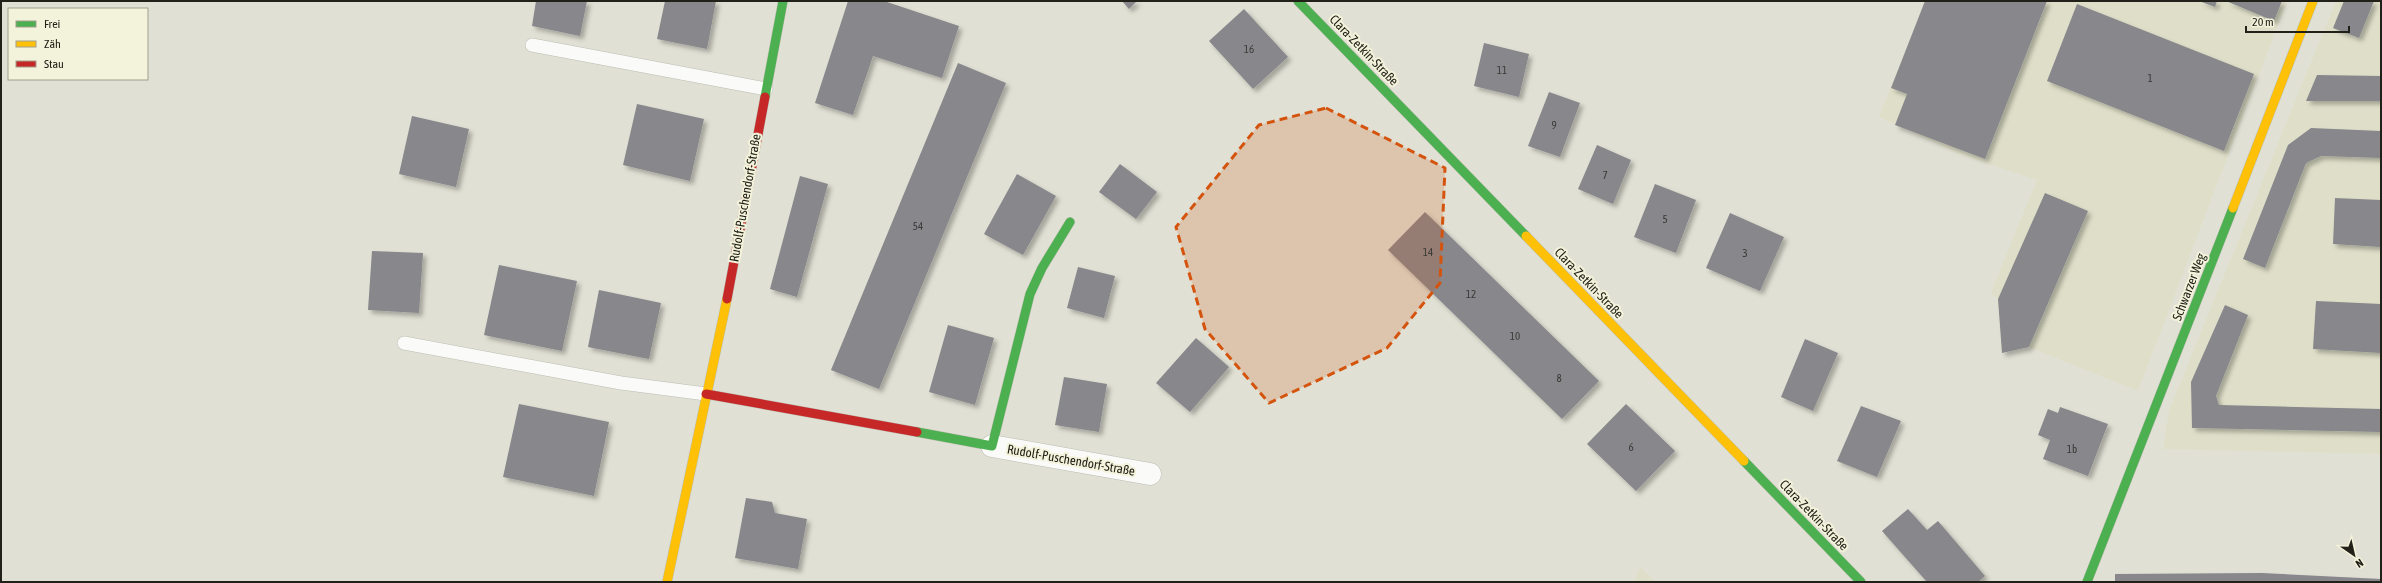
<svg xmlns="http://www.w3.org/2000/svg" width="2382" height="583" font-family="'Asap Condensed',sans-serif">
	<style>
		.built { fill: #dfdfc9 }
		.building { fill: #87878c; filter: url(#shadow) }
		.lines { fill: none; stroke-linecap: round; stroke-linejoin: round }
		.lane-casing { stroke: #bcbdb2; stroke-width: 14 }
		.street-casing { stroke: #bcbdb2; stroke-width: 23 }
		.fast-casing { stroke: #bcbdb2; stroke-width: 10 }
		.slow-casing { stroke: #bcbdb2; stroke-width: 10 }
		.jam-casing { stroke: #bcbdb2; stroke-width: 10 }
		.lane { stroke: #fafaf9; stroke-width: 13 }
		.street { stroke: #fafaf9; stroke-width: 22 }
		.fast { stroke: #4caf50; stroke-width: 9 }
		.slow { stroke: #ffc107; stroke-width: 9 }
		.jam { stroke: #c62828; stroke-width: 9 }
		.marked { fill: #d4530d; fill-opacity: 0.2; stroke: #d4530d; stroke-width: 3; stroke-dasharray: 8 5; stroke-linejoin: round }
		.labels { text-anchor: middle; dominant-baseline: central; stroke-width: 4; stroke-linejoin: round; paint-order: stroke }
		.number-label { font-size: 11px; fill: #3a3a36 }
		.street-label { font-size: 13px; fill: #212119; stroke: #f3f3db }
	</style>
	<defs>
		<filter id="shadow"><feDropShadow dx="3.5" dy="3.5" stdDeviation="2" flood-color="#0004"/></filter>
	</defs>
	<rect width="100%" height="100%" fill="#e0e0d4"/>
	<!-- built -->
	<path class="built" d="M 1925,1 L 2287,1 L 2138,391 L 2029,347 L 1998,299 L 1991,293 L 2037,180 L 1957,153 L 1879,117 Z
		M 2336,1 L 2381,1 L 2381,454 L 2163,449 L 2169,411 Z
		M 1640,567 L 1656,582 L 1634,582 Z"/>
	<!-- building -->
	<path class="building" d="M 536,1 L 587,1 L 580,36 L 532,26 Z
		M 665,1 L 716,1 L 707,49 L 657,39 Z
		M 848,1 L 884,1 L 959,26 L 942,78 L 873,56 L 853,115 L 815,103 Z
		M 1122,1 L 1137,1 L 1129,9 Z
		M 1925,1 L 2047,1 L 1985,159 L 1895,125 L 1907,94 L 1891,88 Z
		M 2199,1 L 2217,1 L 2215,7 Z
		M 2226,1 L 2282,1 L 2274,21 Z
		M 2344,1 L 2374,1 L 2359,38 L 2333,28 Z
		M 2077,4 L 2254,74 L 2224,151 L 2047,81 Z
		M 1244,9 L 1288,57 L 1253,89 L 1209,41 Z
		M 1484,43 L 1529,54 L 1519,97 L 1474,86 Z
		M 958,63 L 1006,83 L 879,389 L 831,370 Z
		M 2317,75 L 2381,76 L 2381,101 L 2306,101 Z
		M 1549,92 L 1580,103 L 1560,157 L 1528,146 Z
		M 637,104 L 704,119 L 690,181 L 623,165 Z
		M 412,116 L 469,129 L 456,187 L 399,174 Z
		M 2311,128 L 2381,131 L 2381,158 L 2321,156 L 2306,163 L 2265,268 L 2243,259 L 2288,145 Z
		M 1597,145 L 1631,160 L 1613,204 L 1578,189 Z
		M 1120,164 L 1157,192 L 1136,219 L 1099,192 Z
		M 1017,174 L 1056,196 L 1023,255 L 984,234 Z
		M 800,176 L 828,184 L 797,297 L 770,289 Z
		M 1655,184 L 1696,200 L 1676,253 L 1634,237 Z
		M 2045,193 L 2088,211 L 2029,347 L 2002,353 L 1998,299 Z
		M 2335,198 L 2381,200 L 2381,247 L 2333,244 Z
		M 1425,212 L 1599,381 L 1562,419 L 1388,250 Z
		M 1730,213 L 1784,237 L 1760,291 L 1706,268 Z
		M 372,251 L 423,253 L 419,313 L 368,310 Z
		M 499,265 L 577,281 L 562,351 L 484,335 Z
		M 1078,267 L 1115,276 L 1104,318 L 1067,308 Z
		M 599,290 L 661,303 L 649,359 L 588,347 Z
		M 2316,301 L 2381,304 L 2381,353 L 2313,349 Z
		M 2225,305 L 2248,315 L 2216,396 L 2219,405 L 2381,409 L 2381,432 L 2192,428 L 2191,382 Z
		M 948,325 L 994,338 L 975,405 L 929,392 Z
		M 1196,338 L 1229,367 L 1190,412 L 1156,383 Z
		M 1805,339 L 1838,353 L 1813,411 L 1781,397 Z
		M 1064,377 L 1107,384 L 1099,432 L 1055,425 Z
		M 519,404 L 609,422 L 594,496 L 503,477 Z
		M 1626,404 L 1675,451 L 1636,491 L 1587,444 Z
		M 1861,406 L 1901,421 L 1877,477 L 1837,461 Z
		M 2060,407 L 2108,424 L 2088,476 L 2043,459 L 2050,440 L 2038,435 L 2048,409 L 2058,413 Z
		M 746,498 L 772,502 L 775,513 L 807,519 L 798,569 L 735,558 Z
		M 1908,509 L 1927,530 L 1938,521 L 1985,576 L 1978,582 L 1927,582 L 1882,531 Z
		M 2262,573 L 2381,579 L 2381,582 L 2115,582 L 2115,574 Z"/>
	<g class="lines">
		<!-- lane casing -->
		<g class="lane-casing">
			<path id="lane" d="M 532,45 L 766,89
				M 404,343 L 621,383 L 706,394"/>
		</g>
		<!-- street casing -->
		<g class="street-casing">
			<path id="street" d="M 992,446 L 1150,474"/>
		</g>
		<!-- fast casing -->
		<g class="fast-casing">
			<path id="fast" d="M 1298,1 L 1526,236
				M 765,97 L 783,1
				M 917,432 L 992,446 L 1030,294 L 1042,268 L 1070,222
				M 1744,461 L 1861,582
				M 2087,582 L 2233,208"/>
		</g>
		<!-- slow casing -->
		<g class="slow-casing">
			<path id="slow" d="M 2233,208 L 2313,1
				M 1526,236 L 1744,461
				M 667,582 L 727,299"/>
		</g>
		<!-- jam casing -->
		<g class="jam-casing">
			<path id="jam" d="M 727,299 L 765,97
				M 706,394 L 917,432"/>
		</g>
		<!-- lane -->
		<use href="#lane" class="lane"/>
		<!-- street -->
		<use href="#street" class="street"/>
		<!-- fast -->
		<use href="#fast" class="fast"/>
		<!-- slow -->
		<use href="#slow" class="slow"/>
		<!-- jam -->
		<use href="#jam" class="jam"/>
	</g>
	<!-- marked area -->
	<path class="marked" d="M 1326,108 L 1445,168 L 1440,283 L 1387,348 L 1269,403 L 1205,329 L 1176,227 L 1259,125 Z"/>
	<g class="labels">
		<!-- number labels -->
		<g class="number-label">
			<text x="1249" y="49">16</text>
			<text x="1502" y="70">11</text>
			<text x="2150" y="78">1</text>
			<text x="1554" y="125">9</text>
			<text x="1605" y="175">7</text>
			<text x="1665" y="219">5</text>
			<text x="918" y="226">54</text>
			<text x="1428" y="252">14</text>
			<text x="1745" y="253">3</text>
			<text x="1471" y="294">12</text>
			<text x="1515" y="336">10</text>
			<text x="1559" y="378">8</text>
			<text x="1631" y="447">6</text>
			<text x="2072" y="449">1b</text>
		</g>
		<!-- street labels -->
		<g class="street-label">
			<text transform="translate(1364 50) rotate(46)">Clara-Zetkin-Straße</text>
			<text transform="translate(745 198) rotate(-80)">Rudolf-Puschendorf-Straße</text>
			<text transform="translate(1589 283) rotate(46)">Clara-Zetkin-Straße</text>
			<text transform="translate(2189 287) rotate(-69)">Schwarzer Weg</text>
			<text transform="translate(1071 460) rotate(10)">Rudolf-Puschendorf-Straße</text>
			<text transform="translate(1814 515) rotate(46)">Clara-Zetkin-Straße</text>
		</g>
	</g>
	<!-- border -->
	<rect width="2382" height="583" fill="none" stroke="#212119" stroke-width="4"/>
	<!-- legend -->
	<rect x="8" y="8" width="140" height="72" fill="#f3f3db" stroke="#9f9f8d"/>
	<rect x="16" y="21" width="20" height="6" fill="#4caf50" stroke="#9f9f8d"/>
	<text x="44" y="28" font-size="12" fill="#212119">Frei</text>
	<rect x="16" y="41" width="20" height="6" fill="#ffc107" stroke="#9f9f8d"/>
	<text x="44" y="48" font-size="12" fill="#212119">Zäh</text>
	<rect x="16" y="61" width="20" height="6" fill="#c62828" stroke="#9f9f8d"/>
	<text x="44" y="68" font-size="12" fill="#212119">Stau</text>
	<!-- north arrow -->
	<g transform="translate(2354 555) rotate(146)" stroke="#f3f3db" stroke-width="3" paint-order="stroke">
	<path d="M0-3L7 15L0 10L-7 15Z" fill="#212119"/>
	<text y="-6" font-size="11" font-weight="bold" text-anchor="middle" fill="#212119">N</text>
	</g>
	<!-- scale -->
	<path d="M2246 26v6h103v-6" fill="none" stroke="#212119" stroke-width="2"/>
	<text x="2252" y="26" font-size="12" fill="#212119" stroke="#f3f3db" stroke-width="3" paint-order="stroke">20 m</text>
</svg>
